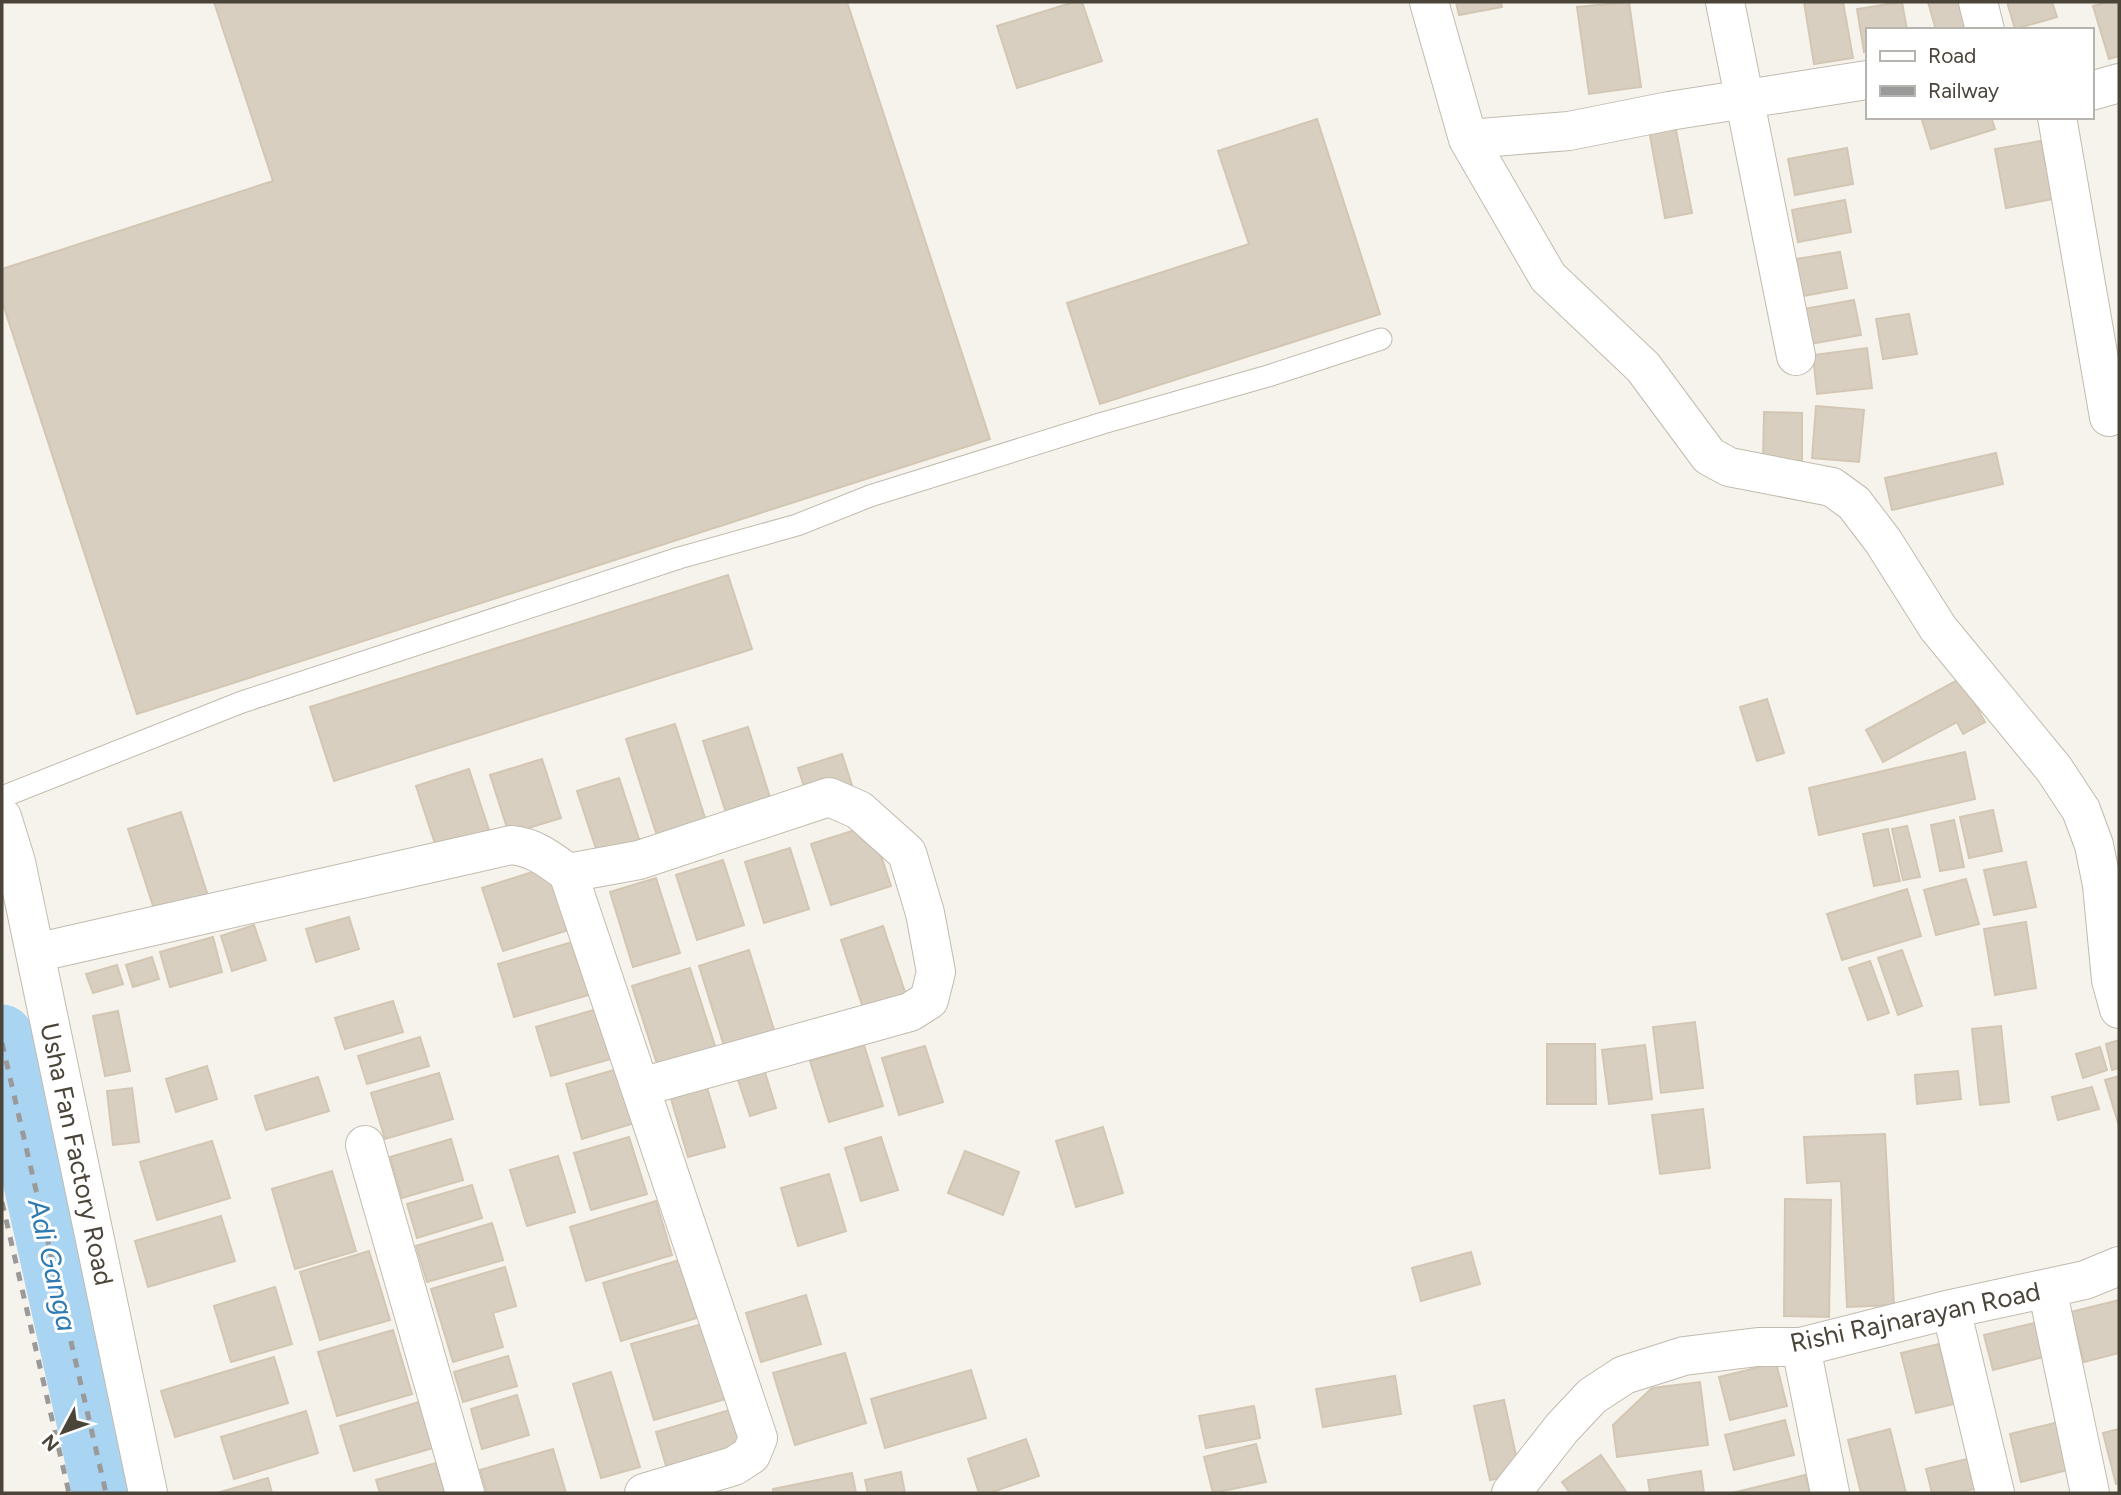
<svg xmlns="http://www.w3.org/2000/svg" width="2121" height="1495" font-family="Figtree,sans-serif">
	<style>
		.lines { fill: none; stroke-linecap: round; stroke-linejoin: round }
		.river { stroke: #a9d4f2; stroke-width: 63 }
		.building { fill: #d8cfc1; stroke: #d3c7b4; stroke-width: 2 }
		.lane-casing { stroke: #c2bbae; stroke-width: 23 }
		.street-casing { stroke: #c2bbae; stroke-width: 40 }
		.lane { stroke: #fff; stroke-width: 21 }
		.street { stroke: #fff; stroke-width: 38 }
		.rail { stroke: #9a9a9a; stroke-width: 5; stroke-dasharray: 9 9; stroke-linecap: butt }
		.labels { text-anchor: middle; dominant-baseline: central; stroke-width: 6; stroke-linejoin: round; paint-order: stroke }
		.street-label { font-size: 26px; fill: #4b4439; stroke: #fff }
		.water-label { font-size: 28px; font-style: italic; fill: #2e7ab2; stroke: #fff }
	</style>
	<rect width="100%" height="100%" fill="#f6f3ec"/>
	<g class="lines">
		<!-- river -->
		<path class="river" d="M 2,1036 L 104,1493"/>
	</g>
	<!-- building -->
	<path class="building" d="M 214,2 L 847,2 L 990,439 L 137,714 L 2,301 L 2,269 L 273,181 Z
		M 1074,2 L 1082,2 L 1102,61 L 1017,88 L 997,26 Z
		M 1456,2 L 1501,2 L 1502,7 L 1459,15 Z
		M 1629,2 L 1641,87 L 1589,94 L 1577,7 Z
		M 1804,2 L 1843,2 L 1853,58 L 1814,64 Z
		M 1902,2 L 1907,30 L 1867,30 L 1867,51 L 1864,52 L 1857,9 Z
		M 1928,2 L 1967,2 L 1974,30 L 1936,30 Z
		M 2007,2 L 2052,2 L 2057,17 L 2015,29 Z
		M 2108,2 L 2119,2 L 2119,56 L 2109,59 L 2093,6 Z
		M 1921,117 L 1991,117 L 1995,129 L 1931,149 Z
		M 1317,119 L 1380,314 L 1100,404 L 1067,303 L 1249,244 L 1218,151 Z
		M 1675,125 L 1692,213 L 1665,218 L 1649,130 Z
		M 2041,141 L 2053,199 L 2006,208 L 1995,149 Z
		M 1847,148 L 1853,184 L 1795,195 L 1788,159 Z
		M 1845,200 L 1851,232 L 1798,242 L 1792,210 Z
		M 1840,252 L 1847,288 L 1803,296 L 1796,259 Z
		M 1854,300 L 1861,335 L 1810,344 L 1804,309 Z
		M 1909,314 L 1917,354 L 1883,359 L 1876,319 Z
		M 1867,348 L 1872,388 L 1817,394 L 1813,355 Z
		M 1816,406 L 1864,410 L 1859,462 L 1812,458 Z
		M 1764,412 L 1802,413 L 1802,461 L 1763,460 Z
		M 1996,453 L 2003,484 L 1892,510 L 1885,478 Z
		M 728,575 L 752,649 L 334,781 L 310,707 Z
		M 1961,678 L 1985,722 L 1963,734 L 1957,722 L 1883,762 L 1866,730 Z
		M 1767,699 L 1784,753 L 1757,761 L 1740,707 Z
		M 675,724 L 706,821 L 657,836 L 626,739 Z
		M 748,727 L 773,807 L 729,822 L 703,741 Z
		M 1965,752 L 1975,799 L 1819,835 L 1809,788 Z
		M 842,754 L 852,785 L 808,799 L 798,768 Z
		M 542,759 L 561,818 L 509,834 L 490,775 Z
		M 469,769 L 490,833 L 437,850 L 416,786 Z
		M 619,778 L 641,845 L 599,858 L 577,791 Z
		M 1993,810 L 2002,851 L 1969,858 L 1960,817 Z
		M 181,812 L 208,896 L 155,912 L 128,829 Z
		M 1954,820 L 1964,867 L 1940,871 L 1931,825 Z
		M 871,825 L 891,886 L 831,905 L 811,844 Z
		M 1907,826 L 1920,877 L 1903,880 L 1892,829 Z
		M 1888,829 L 1900,881 L 1874,886 L 1863,834 Z
		M 790,848 L 809,909 L 764,923 L 745,862 Z
		M 723,860 L 744,925 L 697,940 L 676,875 Z
		M 2026,862 L 2036,907 L 1994,915 L 1984,870 Z
		M 551,866 L 571,929 L 503,951 L 482,888 Z
		M 656,878 L 680,953 L 633,967 L 610,892 Z
		M 1966,879 L 1979,924 L 1936,935 L 1924,890 Z
		M 1907,889 L 1921,936 L 1842,960 L 1827,914 Z
		M 349,917 L 359,949 L 316,962 L 306,929 Z
		M 2026,922 L 2036,988 L 1995,995 L 1984,929 Z
		M 254,925 L 266,960 L 232,971 L 221,936 Z
		M 883,926 L 907,998 L 864,1011 L 841,940 Z
		M 213,937 L 222,972 L 170,987 L 160,952 Z
		M 579,940 L 595,993 L 514,1017 L 498,964 Z
		M 749,950 L 775,1033 L 725,1049 L 699,966 Z
		M 1902,950 L 1922,1006 L 1898,1015 L 1878,958 Z
		M 152,957 L 159,979 L 133,987 L 126,965 Z
		M 1870,961 L 1889,1013 L 1868,1020 L 1849,968 Z
		M 117,965 L 123,984 L 93,993 L 86,974 Z
		M 690,968 L 717,1052 L 659,1070 L 632,986 Z
		M 393,1001 L 403,1032 L 345,1049 L 335,1018 Z
		M 607,1006 L 621,1056 L 551,1076 L 536,1027 Z
		M 118,1011 L 130,1071 L 105,1076 L 93,1016 Z
		M 1695,1022 L 1703,1088 L 1661,1093 L 1653,1027 Z
		M 2001,1026 L 2009,1102 L 1980,1105 L 1972,1029 Z
		M 420,1037 L 429,1066 L 367,1084 L 358,1056 Z
		M 2119,1040 L 2119,1068 L 2112,1070 L 2106,1044 Z
		M 1547,1044 L 1595,1044 L 1596,1104 L 1547,1104 Z
		M 864,1045 L 883,1106 L 829,1122 L 810,1061 Z
		M 1645,1045 L 1652,1099 L 1609,1104 L 1602,1050 Z
		M 925,1046 L 943,1102 L 899,1115 L 882,1058 Z
		M 2100,1047 L 2107,1070 L 2083,1078 L 2076,1054 Z
		M 207,1066 L 217,1099 L 176,1112 L 166,1079 Z
		M 763,1066 L 776,1108 L 750,1116 L 736,1074 Z
		M 624,1067 L 641,1121 L 582,1139 L 566,1084 Z
		M 1958,1071 L 1961,1099 L 1917,1104 L 1915,1075 Z
		M 439,1073 L 453,1119 L 385,1139 L 371,1093 Z
		M 2119,1076 L 2119,1126 L 2105,1080 Z
		M 318,1077 L 329,1111 L 266,1130 L 255,1096 Z
		M 705,1081 L 725,1147 L 688,1157 L 669,1092 Z
		M 2092,1087 L 2099,1109 L 2058,1120 L 2052,1097 Z
		M 132,1088 L 139,1142 L 113,1145 L 107,1091 Z
		M 1703,1109 L 1710,1168 L 1660,1174 L 1652,1115 Z
		M 1103,1127 L 1123,1193 L 1076,1207 L 1056,1141 Z
		M 1885,1134 L 1894,1305 L 1847,1307 L 1841,1181 L 1807,1183 L 1804,1137 Z
		M 629,1137 L 647,1194 L 591,1210 L 574,1153 Z
		M 881,1137 L 898,1190 L 861,1201 L 845,1148 Z
		M 451,1139 L 463,1180 L 402,1198 L 390,1157 Z
		M 212,1141 L 230,1198 L 157,1220 L 140,1162 Z
		M 965,1151 L 1019,1172 L 1003,1215 L 948,1193 Z
		M 558,1156 L 575,1212 L 527,1226 L 510,1170 Z
		M 332,1171 L 356,1251 L 295,1269 L 272,1189 Z
		M 829,1174 L 846,1231 L 798,1246 L 781,1188 Z
		M 472,1185 L 482,1218 L 417,1238 L 407,1204 Z
		M 1785,1199 L 1831,1200 L 1829,1317 L 1784,1316 Z
		M 656,1201 L 672,1255 L 586,1281 L 570,1227 Z
		M 221,1216 L 235,1261 L 148,1287 L 135,1241 Z
		M 492,1223 L 503,1260 L 427,1282 L 416,1246 Z
		M 369,1251 L 390,1320 L 320,1340 L 300,1272 Z
		M 1471,1252 L 1480,1284 L 1421,1301 L 1412,1268 Z
		M 686,1258 L 703,1316 L 621,1341 L 603,1283 Z
		M 505,1267 L 516,1306 L 493,1313 L 503,1347 L 453,1362 L 431,1289 Z
		M 275,1287 L 292,1344 L 231,1362 L 214,1306 Z
		M 806,1295 L 821,1344 L 761,1362 L 746,1313 Z
		M 2119,1300 L 2119,1353 L 2084,1362 L 2071,1312 Z
		M 2038,1322 L 2047,1356 L 1993,1370 L 1984,1335 Z
		M 706,1323 L 729,1398 L 654,1420 L 631,1344 Z
		M 393,1330 L 412,1394 L 337,1416 L 318,1352 Z
		M 1939,1344 L 1954,1404 L 1916,1413 L 1901,1353 Z
		M 845,1353 L 866,1423 L 795,1445 L 773,1373 Z
		M 508,1356 L 517,1386 L 463,1402 L 454,1372 Z
		M 274,1357 L 288,1403 L 175,1437 L 161,1391 Z
		M 1776,1363 L 1787,1406 L 1730,1420 L 1719,1377 Z
		M 971,1370 L 986,1418 L 885,1448 L 871,1399 Z
		M 611,1372 L 640,1467 L 601,1478 L 573,1384 Z
		M 1395,1376 L 1401,1414 L 1323,1427 L 1316,1389 Z
		M 1700,1382 L 1708,1445 L 1617,1457 L 1613,1425 L 1652,1388 Z
		M 517,1395 L 529,1435 L 482,1449 L 471,1409 Z
		M 1504,1400 L 1520,1474 L 1490,1480 L 1474,1406 Z
		M 419,1402 L 433,1448 L 354,1471 L 340,1426 Z
		M 1254,1406 L 1260,1438 L 1206,1448 L 1199,1416 Z
		M 733,1409 L 744,1446 L 667,1469 L 656,1432 Z
		M 306,1411 L 318,1453 L 234,1479 L 221,1437 Z
		M 1785,1420 L 1794,1455 L 1734,1470 L 1725,1435 Z
		M 2063,1421 L 2075,1468 L 2021,1482 L 2010,1434 Z
		M 1890,1429 L 1906,1493 L 1861,1493 L 1848,1440 Z
		M 2119,1429 L 2119,1484 L 2116,1484 L 2103,1433 Z
		M 1026,1439 L 1039,1476 L 989,1493 L 979,1493 L 968,1459 Z
		M 1256,1444 L 1266,1482 L 1213,1493 L 1204,1457 Z
		M 553,1449 L 566,1493 L 487,1493 L 480,1470 Z
		M 1601,1455 L 1627,1493 L 1570,1493 L 1562,1482 Z
		M 1971,1458 L 1978,1488 L 1958,1493 L 1932,1493 L 1926,1469 Z
		M 436,1463 L 445,1493 L 380,1493 L 376,1480 Z
		M 1701,1471 L 1704,1493 L 1650,1493 L 1648,1480 Z
		M 901,1472 L 905,1493 L 868,1493 L 865,1480 Z
		M 852,1473 L 856,1493 L 774,1493 L 773,1489 Z
		M 1805,1475 L 1810,1493 L 1732,1493 Z
		M 268,1478 L 272,1493 L 217,1493 Z"/>
	<g class="lines">
		<!-- lane casing -->
		<g class="lane-casing">
			<path id="lane" d="M 2,797 L 242,702 L 679,558 L 797,525 L 870,496 L 1103,423 L 1268,376 L 1381,339"/>
		</g>
		<!-- street casing -->
		<g class="street-casing">
			<path id="street" d="M 1429,2 L 1468,139 L 1548,277 L 1643,367 L 1709,456 L 1729,467 L 1832,487 L 1854,503 L 1883,541 L 1938,628 L 2054,769 L 2081,810 L 2094,845 L 2102,885 L 2111,980 L 2119,1009
				M 1725,2 L 1796,356
				M 1978,2 L 1985,30
				M 2091,91 L 2119,83
				M 2057,117 L 2109,417
				M 1468,139 L 1569,131 L 1669,111 L 1867,80
				M 2,817 L 16,862 L 148,1493
				M 568,873 L 639,860 L 829,797 L 859,810 L 907,853 L 925,913 L 936,972 L 929,1000 L 910,1012 L 641,1087
				M 35,953 L 511,845 C 534,847 549,859 568,873 L 758,1438 L 751,1455 L 734,1466 L 644,1493
				M 365,1145 L 465,1493
				M 2047,1288 L 2090,1493
				M 1951,1309 L 1995,1493
				M 1801,1347 L 1830,1493
				M 1511,1493 L 1562,1428 L 1592,1396 L 1624,1375 L 1684,1356 L 1758,1347 L 1801,1347 L 1951,1309 L 2085,1280 L 2119,1266"/>
		</g>
		<!-- lane -->
		<use href="#lane" class="lane"/>
		<!-- street -->
		<use href="#street" class="street"/>
		<!-- rail -->
		<path class="rail" d="M 2,1043 L 106,1493
			M 2,1202 L 69,1493"/>
	</g>
	<g class="labels">
		<!-- street labels -->
		<g class="street-label">
			<text transform="translate(77 1154) rotate(78)">Usha Fan Factory Road</text>
			<text transform="translate(1915 1317) rotate(-12)">Rishi Rajnarayan Road</text>
		</g>
		<!-- water labels -->
		<g class="water-label">
			<text transform="translate(53 1265) rotate(77)">Adi Ganga</text>
		</g>
	</g>
	<!-- border -->
	<rect width="2121" height="1495" fill="none" stroke="#4b4439" stroke-width="7"/>
	<!-- legend -->
	<rect x="1866" y="28" width="228" height="91" fill="#ffffff" stroke="#b7b4b0" stroke-width="2"/>
	<rect x="1880" y="51" width="35" height="10" fill="#ffffff" stroke="#b7b4b0" stroke-width="2"/>
	<text x="1928" y="63" font-size="21" fill="#4b4439">Road</text>
	<rect x="1880" y="86" width="35" height="10" fill="#9a9a9a" stroke="#b7b4b0" stroke-width="2"/>
	<text x="1928" y="98" font-size="21" fill="#4b4439">Railway</text>
	<!-- north arrow -->
	<g transform="translate(63 1432) rotate(229)" stroke="#ffffff" stroke-width="5" paint-order="stroke">
	<path d="M0-5L12 26L0 18L-12 26Z" fill="#4b4439"/>
	<text y="-10" font-size="19" font-weight="bold" text-anchor="middle" fill="#4b4439">N</text>
	</g>
</svg>
